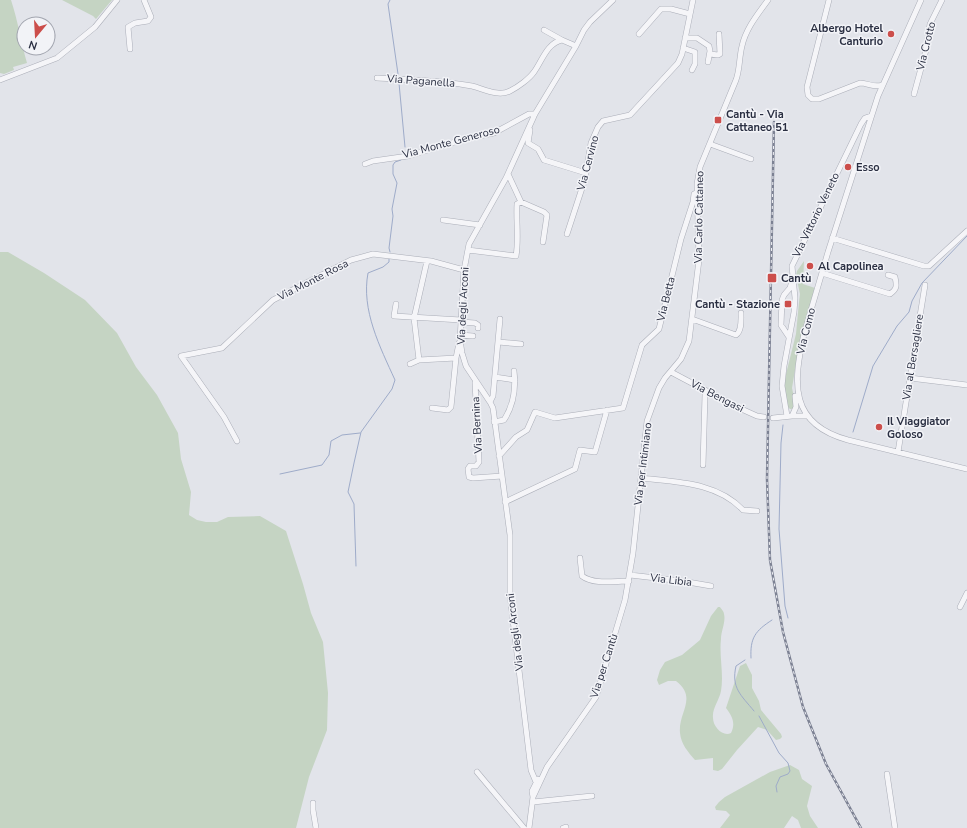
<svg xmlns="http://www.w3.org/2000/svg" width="967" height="828" font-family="'Nunito Sans',sans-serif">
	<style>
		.green { fill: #c5d4c3 }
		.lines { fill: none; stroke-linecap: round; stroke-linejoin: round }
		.stream { stroke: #9eabc9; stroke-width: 1 }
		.minor-casing { stroke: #abaeb8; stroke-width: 6 }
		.minor { stroke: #f5f5f8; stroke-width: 5 }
		.rail-casing { stroke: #7c8193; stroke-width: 2.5 }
		.rail { stroke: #f2f3f7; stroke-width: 1; stroke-dasharray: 3; stroke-linecap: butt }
		.poi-dot { fill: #cc4e4b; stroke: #f2f3f7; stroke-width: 1.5 }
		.labels { text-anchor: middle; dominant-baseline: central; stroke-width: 3; stroke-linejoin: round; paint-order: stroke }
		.poi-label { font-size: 11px; font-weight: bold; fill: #2a2f42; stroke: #f2f3f7; text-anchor: start }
		.street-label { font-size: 11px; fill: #2a2f42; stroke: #f2f3f7 }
	</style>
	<rect width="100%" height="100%" fill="#e2e4ea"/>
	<!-- green -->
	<path class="green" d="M 0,0 L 11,0 C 18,21 21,42 27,63 L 13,67 L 14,70 L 4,74 L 0,73 Z
		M 62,0 L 112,0 L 96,19 L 93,16 Z
		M 0,252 L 8,252 L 44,273 L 85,300 L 117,333 L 136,367 L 157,395 L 178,433 L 181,459 L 191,492 L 189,515 L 197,520 L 206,522 L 217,522 L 228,517 L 260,516 L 286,531 L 303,584 L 311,613 L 323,642 L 328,693 L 327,730 L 309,777 L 296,828 L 0,828 Z
		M 804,261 L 803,284 L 815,288 L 799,346 L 792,388 L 795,402 L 793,409 L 790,409 L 787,406 L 785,394 L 785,378 L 796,334 L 799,302 L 800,294 L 796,275 L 797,271 Z
		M 718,607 L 720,607 C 721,609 724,611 724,614 C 726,622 721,631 721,639 C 719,656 724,674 721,691 C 719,701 712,708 713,718 C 713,727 723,737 731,733 C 736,723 732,716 726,708 L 740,666 L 746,663 L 752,675 L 752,688 L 759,701 L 761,710 L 781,734 L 782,737 L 780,739 L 776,740 L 767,730 L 758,727 L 737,750 L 722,769 L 718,771 L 713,770 L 713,758 L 695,760 C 688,752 681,744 680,733 C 678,712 698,698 676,681 L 668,681 L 659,685 L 657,680 L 660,670 L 665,662 L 682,655 L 700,640 L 711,616 Z
		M 790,765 L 799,770 L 802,779 L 812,786 L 807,806 L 810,816 L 818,828 L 801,828 L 798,820 L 792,816 L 784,828 L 720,828 L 730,815 L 726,811 L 716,810 L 715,807 L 719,802 L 725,797 L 770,772 Z"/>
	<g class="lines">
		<!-- stream -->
		<path class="stream" d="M 390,0 L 388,4 L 398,74
			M 399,83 L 405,147
			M 390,252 L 389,248 L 393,216 L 392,209 L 397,183 L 393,174 L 393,165 L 395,162 L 401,160
			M 783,425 L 781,443 L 779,529 L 785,606 L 788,618
			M 853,432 L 873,366 L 897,326 L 909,312 L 912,301 L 922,283 L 967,236
			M 280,474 L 322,465 L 329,455 L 331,441 L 342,435 L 360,433
			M 356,566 L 354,504 L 348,492 L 354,463 L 361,432 L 392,389 L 395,380 C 380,347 361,310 368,273 L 383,267 L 389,262 L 389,258
			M 751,658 C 750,638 755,631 772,620
			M 745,660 L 736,666 C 731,688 741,695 754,711
			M 759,716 L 779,753 L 788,763 L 790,771 L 788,774 L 780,777 L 776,786 L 777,792"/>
		<!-- minor casing -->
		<g class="minor-casing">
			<path id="minor" d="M 829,0 L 807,87 L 808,95 L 812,99 L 819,99 L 860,83 C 868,83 874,88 882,85
				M 921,0 L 878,96 L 828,252 L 804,334 C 793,383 789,424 848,440 L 967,469
				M 544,30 L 562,40
				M 639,34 L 661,9 L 671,9 L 690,14
				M 685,38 L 697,38 L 709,46 L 710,51 L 708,62
				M 683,48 L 695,52 L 695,64 L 692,70
				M 130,49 L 128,27 L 135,23 L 148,21 L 151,17 L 144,0
				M 710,54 L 718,55 L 720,54 L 719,34
				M 377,78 C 409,80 440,80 472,86 C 484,89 498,97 510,91 C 518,87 529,79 534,72 C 542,61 547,43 562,40 L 576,46
				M 0,80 L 57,58 L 95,27 L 117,0
				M 914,94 L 926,50 L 930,24 L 942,0
				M 530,130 L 528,143 L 538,149 L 544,160 L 586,173
				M 710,144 L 751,159
				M 365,164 L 373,161 L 408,156 L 465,139 L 494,133 L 529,114 L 535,114
				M 508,174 L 521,202 L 544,212 L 547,215 L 543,242
				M 443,220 L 480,225
				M 567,234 L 585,179 L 591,143 L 598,127 L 603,121 L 630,115 L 678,63 L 682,54 L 693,0
				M 832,238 L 924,266 L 929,266 L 967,231
				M 468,250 L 516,256 C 519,239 516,221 517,204 L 521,202
				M 427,261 L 414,318 L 419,360 L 456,358
				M 822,273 L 890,294 C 897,289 897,286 895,277 L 888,275
				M 396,304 L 394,316 L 461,320
				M 692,319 L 736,335 C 742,331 741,320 741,313
				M 461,322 L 475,323 L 478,325 L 478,328
				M 460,335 L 473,336
				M 789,337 L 781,325 L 782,300 L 784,295 L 790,288 L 792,281
				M 498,342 L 521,344
				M 410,364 L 419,360
				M 671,372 L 737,407 L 757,416 L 764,417
				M 495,377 L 515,380
				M 910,378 L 967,385
				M 475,382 L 479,462 L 476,466 L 470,466 L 468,469 L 469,477 L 473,478 L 502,476
				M 490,402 L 493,396 L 500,319
				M 432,408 L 448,410 L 451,407 L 456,358 L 459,343
				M 787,416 L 782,386 L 784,366 L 794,312 L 795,298 L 792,266 L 861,124 L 865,118 L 871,116
				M 792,416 L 796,407 L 795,396
				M 773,418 L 792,416 L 808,416
				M 494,422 L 504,420 C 513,406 516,388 514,371
				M 237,441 L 224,417 L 181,356 L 222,348 L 273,300 L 351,260 L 373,254 L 431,261 L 464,270
				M 898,452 L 925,285
				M 499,456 L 516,437 L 527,430 L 535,412 L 555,418 L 623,408 L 642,345 L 659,329 L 681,239 L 693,202 L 694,194 L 698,192
				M 703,465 L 705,395 L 706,391
				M 641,478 C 676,482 717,482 743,510 L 757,511
				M 505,502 L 575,469 L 580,450 L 595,452 L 607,410
				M 580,558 L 582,576 C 594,585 614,581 629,581
				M 630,575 L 682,581 L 711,586
				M 960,607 L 967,593
				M 477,772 L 524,828
				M 887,774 L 895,828
				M 539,784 L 536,782 L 531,770 L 510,595 L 510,535 L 493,408 L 490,402 L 466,366 L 462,353 L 460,340 L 464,270 L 469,244 L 506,178 L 535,114 L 576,46 L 584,30 L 590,22 L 613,0
				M 533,797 L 532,791 L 538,779
				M 533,802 L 592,796
				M 313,803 L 313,810 L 316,828
				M 529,828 L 533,797 L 547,767 L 596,697 L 625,600 L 633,553 L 647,421 L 659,388 L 665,378 L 681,359 L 689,341 L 699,260 L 697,184 L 700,167 L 736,80 C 740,69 739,58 742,46 C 746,28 758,14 768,0
				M 563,828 L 566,827"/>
		</g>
		<!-- minor -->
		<use href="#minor" class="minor"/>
		<!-- rail casing -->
		<g class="rail-casing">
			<path id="rail" d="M 774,122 L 767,479 L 770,560 L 783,632 L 803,707 L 826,764 L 861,828"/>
		</g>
		<!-- rail -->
		<use href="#rail" class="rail"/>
	</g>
	<!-- markers -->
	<g class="poi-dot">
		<circle cx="891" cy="34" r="4"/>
		<rect x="714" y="116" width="8" height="8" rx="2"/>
		<circle cx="848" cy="167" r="4"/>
		<circle cx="810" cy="266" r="4"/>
		<rect x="767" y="273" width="10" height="10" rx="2"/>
		<rect x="784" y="300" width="8" height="8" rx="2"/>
		<circle cx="879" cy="427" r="4"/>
	</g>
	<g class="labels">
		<!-- poi labels -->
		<g class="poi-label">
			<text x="883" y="28" text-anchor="end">Albergo Hotel<tspan x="883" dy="13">Canturio</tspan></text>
			<text x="726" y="114">Cantù - Via<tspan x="726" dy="13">Cattaneo 51</tspan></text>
			<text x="856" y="167">Esso</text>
			<text x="818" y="266">Al Capolinea</text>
			<text x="781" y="278">Cantù</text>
			<text x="780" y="304" text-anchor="end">Cantù - Stazione</text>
			<text x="887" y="421">Il Viaggiator<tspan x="887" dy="13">Goloso</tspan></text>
		</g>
		<!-- street labels -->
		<g class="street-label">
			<text transform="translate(926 46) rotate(-76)">Via Crotto</text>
			<text transform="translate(421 81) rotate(4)">Via Paganella</text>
			<text transform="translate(451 142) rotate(-15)">Via Monte Generoso</text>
			<text transform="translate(588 163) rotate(-75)">Via Cervino</text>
			<text transform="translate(816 215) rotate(-64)">Via Vittorio Veneto</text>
			<text transform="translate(699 217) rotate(-89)">Via Carlo Cattaneo</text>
			<text transform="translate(313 280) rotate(-27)">Via Monte Rosa</text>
			<text transform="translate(666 299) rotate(-76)">Via Betta</text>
			<text transform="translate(463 306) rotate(-87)">Via degli Arconi</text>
			<text transform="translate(806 331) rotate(-76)">Via Como</text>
			<text transform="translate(913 357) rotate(-81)">Via al Bersagliere</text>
			<text transform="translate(717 396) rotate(27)">Via Bengasi</text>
			<text transform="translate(477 425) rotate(-93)">Via Bernina</text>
			<text transform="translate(643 464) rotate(-83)">Via per Intimiano</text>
			<text transform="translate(671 580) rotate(7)">Via Libia</text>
			<text transform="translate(515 632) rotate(-97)">Via degli Arconi</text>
			<text transform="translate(604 666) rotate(-72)">Via per Cantù</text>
		</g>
	</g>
	<!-- north arrow -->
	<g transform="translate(36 36) rotate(198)"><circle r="19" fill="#f2f3f7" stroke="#a2a5af"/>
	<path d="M0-3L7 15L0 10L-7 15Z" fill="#cc4e4b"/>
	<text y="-6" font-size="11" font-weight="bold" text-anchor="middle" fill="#2a2f42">N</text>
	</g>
</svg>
